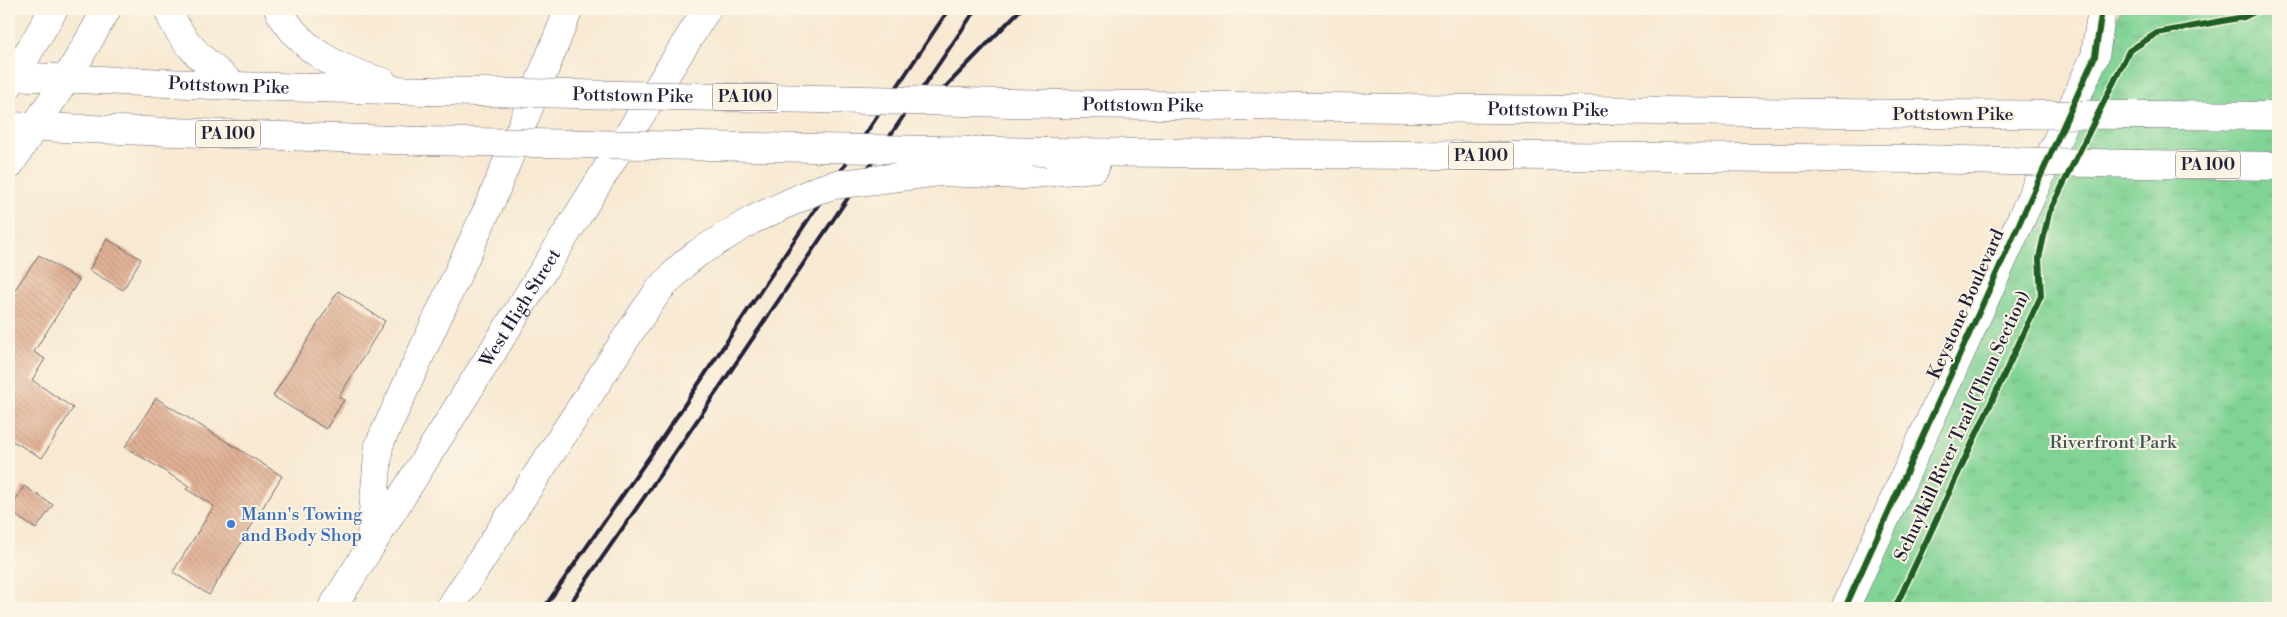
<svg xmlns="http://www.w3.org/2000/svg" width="2287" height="617" font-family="'Libre Bodoni',serif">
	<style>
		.park { fill: url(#park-tufts); stroke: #517a68 }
		.building { fill: url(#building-back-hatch) }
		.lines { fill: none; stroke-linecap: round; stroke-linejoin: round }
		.street-casing { stroke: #6d6870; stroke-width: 29 }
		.secondary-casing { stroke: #6d6870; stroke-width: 29 }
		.primary-casing { stroke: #6d6870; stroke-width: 29 }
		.highway-casing { stroke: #6d6870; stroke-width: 29 }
		.street { stroke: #fff; stroke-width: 28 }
		.secondary { stroke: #fff; stroke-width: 28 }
		.primary { stroke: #fff; stroke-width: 28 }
		.highway { stroke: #fff; stroke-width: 28 }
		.rail { stroke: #22223b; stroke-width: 4 }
		.highway-bridge-casing { stroke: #6d6870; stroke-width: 29; stroke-linecap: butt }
		.highway-bridge { stroke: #fff; stroke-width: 28 }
		.cycleway-casing { stroke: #fcf5e5; stroke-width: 9 }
		.cycleway { stroke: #1b5e20; stroke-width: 6 }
		.shop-dot { fill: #3f7fe0; stroke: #fcf5e5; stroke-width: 2 }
		.labels { text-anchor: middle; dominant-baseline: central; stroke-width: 4; stroke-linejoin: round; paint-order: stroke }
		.shield { fill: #fcf5e5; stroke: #63616e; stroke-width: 1 }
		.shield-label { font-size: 16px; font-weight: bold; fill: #22223b }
		.street-label { font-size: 18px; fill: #22223b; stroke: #fcf5e5 }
		.park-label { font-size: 18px; fill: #3e5756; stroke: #fcf5e5 }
		.shop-label { font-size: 18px; fill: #366cbe; stroke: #fcf5e5; text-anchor: start }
	</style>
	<defs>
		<pattern id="park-tufts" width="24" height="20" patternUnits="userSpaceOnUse" patternTransform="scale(1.25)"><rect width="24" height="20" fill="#80d395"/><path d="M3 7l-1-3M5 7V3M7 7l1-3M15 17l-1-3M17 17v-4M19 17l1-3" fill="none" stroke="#6eb581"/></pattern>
		<pattern id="building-back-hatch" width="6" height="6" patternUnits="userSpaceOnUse" patternTransform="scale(1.25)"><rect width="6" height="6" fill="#e0b094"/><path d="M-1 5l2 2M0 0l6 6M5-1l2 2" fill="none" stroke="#c09780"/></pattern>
	</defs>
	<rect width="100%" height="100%" fill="#fcf5e5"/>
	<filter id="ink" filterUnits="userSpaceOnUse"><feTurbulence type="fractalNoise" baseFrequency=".02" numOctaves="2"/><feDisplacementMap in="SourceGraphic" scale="10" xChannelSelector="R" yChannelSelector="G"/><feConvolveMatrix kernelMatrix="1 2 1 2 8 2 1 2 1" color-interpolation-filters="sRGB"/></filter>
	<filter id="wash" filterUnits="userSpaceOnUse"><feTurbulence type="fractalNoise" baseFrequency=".0096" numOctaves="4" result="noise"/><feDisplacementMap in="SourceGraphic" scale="20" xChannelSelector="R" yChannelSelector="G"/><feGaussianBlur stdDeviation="1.12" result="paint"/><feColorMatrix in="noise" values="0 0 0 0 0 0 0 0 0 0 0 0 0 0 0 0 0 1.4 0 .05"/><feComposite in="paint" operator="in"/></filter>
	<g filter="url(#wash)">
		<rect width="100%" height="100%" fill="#f8e9d2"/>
		<!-- park -->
		<path class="park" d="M 2121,9 L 2278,9 L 2278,608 L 1858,608 Z"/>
		<g id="blocks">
			<!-- building -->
			<path class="building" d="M 107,239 L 141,259 L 123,290 L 89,270 Z
				M 39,255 L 79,280 L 34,352 L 45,359 L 32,380 L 73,408 L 42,458 L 9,439 L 9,298 Z
				M 338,291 L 385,321 L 339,397 L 344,400 L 326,429 L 273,396 Z
				M 156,398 L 282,476 L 209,595 L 173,572 L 214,506 L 186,489 L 189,486 L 125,447 Z
				M 24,486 L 53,505 L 36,529 L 9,511 Z"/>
		</g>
	</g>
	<g filter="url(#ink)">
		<use href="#blocks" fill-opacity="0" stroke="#6d6870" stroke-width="1"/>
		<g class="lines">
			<!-- street casing -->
			<g class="street-casing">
				<path id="street" d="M 9,166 L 34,127
					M 1845,608 L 2095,56 L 2102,9"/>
			</g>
			<!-- secondary casing -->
			<g class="secondary-casing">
				<path id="secondary" d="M 9,85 L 54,9
					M 34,127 L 67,78 L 107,9"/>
			</g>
			<!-- primary casing -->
			<g class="primary-casing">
				<g id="primary">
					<path id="s1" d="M 332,608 L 707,9"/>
				</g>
			</g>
			<!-- highway casing -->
			<g class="highway-casing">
				<g id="highway">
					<path d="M 168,9 C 180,43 207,64 235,86"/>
					<path d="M 278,9 C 302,52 337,68 383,82"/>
					<path id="s2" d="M 9,76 L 235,86 L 428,91"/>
					<path id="s3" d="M 1062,104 L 1925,114"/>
					<path d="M 2149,115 L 2278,116"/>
					<path d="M 9,126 L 422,141"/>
					<path d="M 1046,152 L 1917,159"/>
					<path d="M 2138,164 L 2278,166"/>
					<path d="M 1022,175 L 1095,168"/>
					<path d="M 370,547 L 379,445 L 492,199 L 569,9"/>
				</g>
			</g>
			<!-- street -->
			<use href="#street" class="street"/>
			<!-- secondary -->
			<use href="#secondary" class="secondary"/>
			<!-- primary -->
			<use href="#primary" class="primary"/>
			<!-- highway -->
			<use href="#highway" class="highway"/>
			<!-- rail -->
			<path class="rail" d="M 923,110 L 1021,9
				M 544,608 L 659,443 L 949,9
				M 567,608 L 675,453 L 976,9"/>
			<!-- highway-bridge casing -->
			<g class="highway-bridge-casing">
				<g id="highway-bridge">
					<path id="s4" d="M 428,91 L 1062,104"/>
					<path d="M 1925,114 L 2149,115"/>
					<path d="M 422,141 L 1046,152"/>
					<path d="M 1917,159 L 2138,164"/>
					<path d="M 450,608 L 634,326 L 659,290 L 684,264 L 698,253 L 752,220 L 817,190 L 834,185 L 939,172 L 1022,175"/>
				</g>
			</g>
			<!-- highway-bridge -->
			<use href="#highway-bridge" class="highway-bridge"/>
			<!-- cycleway casing -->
			<g class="cycleway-casing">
				<path id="cycleway" d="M 1845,608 L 2095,56 L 2102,9
					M 1895,608 L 2041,296 L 2039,258 L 2049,213 L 2129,51 L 2157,33 L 2244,17 L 2260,9"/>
			</g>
			<!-- cycleway -->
			<use href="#cycleway" class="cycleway"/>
		</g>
	</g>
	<!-- markers -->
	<circle class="shop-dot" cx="231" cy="524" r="5"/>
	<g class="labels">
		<!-- shield labels -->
		<g class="shield">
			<rect x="712.5" y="83.5" width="65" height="27" rx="4"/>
			<rect x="195.5" y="120.5" width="65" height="27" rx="4"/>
			<rect x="1448.5" y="142.5" width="65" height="27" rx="4"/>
			<rect x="2175.5" y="151.5" width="65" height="27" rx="4"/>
		</g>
		<g class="shield-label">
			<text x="745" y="97">PA 100</text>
			<text x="228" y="134">PA 100</text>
			<text x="1481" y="156">PA 100</text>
			<text x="2208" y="165">PA 100</text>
		</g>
		<!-- street labels -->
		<g class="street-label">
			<text stroke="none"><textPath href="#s2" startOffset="220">Pottstown Pike</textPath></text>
			<text stroke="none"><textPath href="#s4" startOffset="205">Pottstown Pike</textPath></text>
			<text stroke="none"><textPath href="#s3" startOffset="81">Pottstown Pike</textPath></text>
			<text stroke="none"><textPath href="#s3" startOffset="486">Pottstown Pike</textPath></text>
			<text x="1953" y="114">Pottstown Pike</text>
			<text transform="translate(1966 304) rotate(-66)">Keystone Boulevard</text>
			<text stroke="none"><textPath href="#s1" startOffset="354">West High Street</textPath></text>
			<text transform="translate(1962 426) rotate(-65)">Schuylkill River Trail (Thun Section)</text>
		</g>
		<!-- park labels -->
		<g class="park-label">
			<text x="2113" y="442">Riverfront Park</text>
		</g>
		<!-- shop labels -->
		<g class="shop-label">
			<text x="241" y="514">Mann's Towing<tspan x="241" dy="21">and Body Shop</tspan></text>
		</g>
	</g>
	<!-- margin -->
	<rect width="2287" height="617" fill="none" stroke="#fcf5e5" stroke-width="30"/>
</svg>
